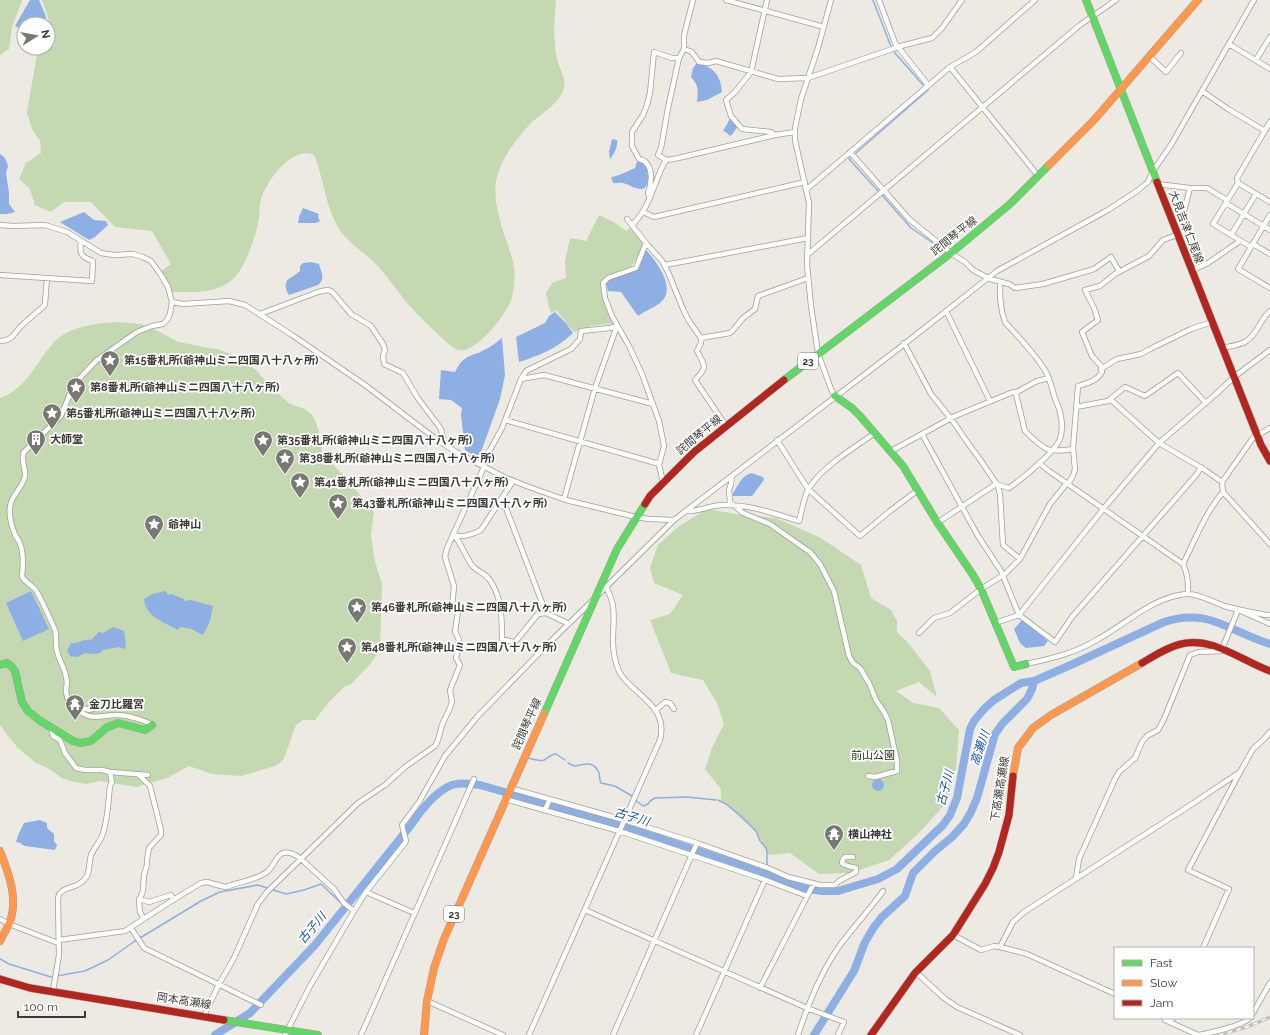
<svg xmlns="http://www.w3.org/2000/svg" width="1270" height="1035" font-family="Raleway,'Noto Sans JP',sans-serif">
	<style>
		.green { fill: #c4d8b1 }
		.water { fill: #8eafe3 }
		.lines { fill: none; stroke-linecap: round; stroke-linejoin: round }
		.stream { stroke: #8eafe3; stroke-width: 1.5 }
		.river { stroke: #8eafe3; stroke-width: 8 }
		.street-casing { stroke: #a19f99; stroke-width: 6 }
		.fast-casing { stroke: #a19f99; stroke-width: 8 }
		.slow-casing { stroke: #a19f99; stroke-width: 8 }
		.jam-casing { stroke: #a19f99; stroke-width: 8 }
		.street { stroke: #fcfcfb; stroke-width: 4.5 }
		.fast { stroke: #63d668; stroke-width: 7 }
		.slow { stroke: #ff974d; stroke-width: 7 }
		.jam { stroke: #b3261e; stroke-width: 7 }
		.rail-casing { stroke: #c1c0be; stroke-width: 3 }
		.rail { stroke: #fff; stroke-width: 1.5; stroke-dasharray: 4.5; stroke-linecap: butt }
		.labels { text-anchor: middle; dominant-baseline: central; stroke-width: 3.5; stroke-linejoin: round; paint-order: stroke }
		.shield { fill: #fff; stroke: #767672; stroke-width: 1 }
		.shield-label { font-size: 10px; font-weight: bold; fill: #3c3b35 }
		.street-label { font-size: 11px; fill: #3c3b35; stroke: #fff }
		.poi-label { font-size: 11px; font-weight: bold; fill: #3c3b35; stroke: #fff; text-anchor: start }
		.park-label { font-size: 11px; fill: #223613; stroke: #fff }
		.water-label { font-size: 12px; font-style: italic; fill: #1652ac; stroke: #fff }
	</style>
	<rect width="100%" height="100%" fill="#eceae2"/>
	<!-- green -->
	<path class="green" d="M 0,0 L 22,0 L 12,27 L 9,49 L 0,55 Z
		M 42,0 L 556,0 C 555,14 553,29 555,43 C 555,48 556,54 557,59 C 559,68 566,78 564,87 C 562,102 539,115 529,125 C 515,141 500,160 496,181 C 493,202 501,226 508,245 C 509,249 511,253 512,258 C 516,271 515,287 511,300 C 507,314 475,354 459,350 C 453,349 448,343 443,339 C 431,328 419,316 408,304 C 397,291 387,275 375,263 C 362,251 347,242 338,227 C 325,205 324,179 314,155 C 293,145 265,182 261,200 C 259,205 260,212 259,218 C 257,234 245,268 233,279 C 217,294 193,292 172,292 L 161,271 L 171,264 L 152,231 L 115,227 L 91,202 L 64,202 L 51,212 L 35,205 L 30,189 L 19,179 L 26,163 L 41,153 L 40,141 L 32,129 L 27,112 L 38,49 L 48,48 L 48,44 L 52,42 L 47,14 Z
		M 599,215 L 614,222 L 626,231 L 630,228 L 643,243 C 640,251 636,263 629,268 C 619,275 610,273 602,284 L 616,323 L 590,326 L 574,332 L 556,310 L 551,313 L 549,307 L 546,293 L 552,283 L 566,278 L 565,261 L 570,238 L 586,241 Z
		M 119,322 L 141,324 L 158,331 L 178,342 L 220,350 L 235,356 L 256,370 L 275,391 L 290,404 L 305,409 L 311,414 L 315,420 L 319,432 L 322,453 L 346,478 L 374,512 L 371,535 L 375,562 L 382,584 L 380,650 L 371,663 L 350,685 L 345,686 L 329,702 L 315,720 L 303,720 L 296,725 L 284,758 L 281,762 L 275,766 L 241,776 L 212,774 L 189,766 L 167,778 L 136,787 L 100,781 L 86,784 L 74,782 L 62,778 L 48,768 L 36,763 L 18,748 L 8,736 L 0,725 L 0,398 C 21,391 31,373 43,356 C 48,350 52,344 57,339 C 76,325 97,323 119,322 Z
		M 707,509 L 736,514 L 776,518 L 821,538 L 861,565 L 871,598 L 891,610 L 897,621 L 897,632 L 909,644 L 930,671 L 937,697 L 919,682 L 896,691 L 913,703 L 939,708 L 959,730 L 956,768 L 946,803 L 919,833 L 889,860 L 850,873 L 819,874 L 790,853 L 769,855 L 757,833 L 721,800 L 721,789 L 705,769 L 712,748 L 724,724 L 717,703 L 703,680 L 671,673 L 650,620 L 670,614 L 683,595 L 654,583 L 650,568 L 658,545 L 678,527 Z"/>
	<!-- water -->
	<path class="water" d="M 30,0 L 39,0 L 45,14 L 47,23 L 24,24 L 24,30 L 15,26 Z
		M 697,63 C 714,67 721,76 722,92 L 707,100 L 697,102 C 698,90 699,86 691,77 L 693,68 Z
		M 731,117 L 738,126 L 731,136 C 728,135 727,132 723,131 Z
		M 612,139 L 617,140 C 618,147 614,154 610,159 L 609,152 Z
		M 0,154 L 5,158 L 8,166 L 6,173 L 9,193 L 9,204 L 15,212 L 7,214 L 0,214 Z
		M 641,161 L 646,165 C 648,171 651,189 641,189 C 635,189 630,185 626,184 C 622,182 617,183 613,183 L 611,177 C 620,176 627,171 635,168 L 637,162 Z
		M 303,208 L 319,214 L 318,217 L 320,221 L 316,223 L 298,223 L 299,217 Z
		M 84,212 L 94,220 L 106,221 L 108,225 L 95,237 L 89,240 L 60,222 Z
		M 646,250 C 656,261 676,287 662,301 C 658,306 644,311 638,316 L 621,292 L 608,291 L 606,283 L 611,278 L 637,268 Z
		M 311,262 L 319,264 C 321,272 326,279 318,285 L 289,295 C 285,289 285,286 287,280 L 295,275 L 300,271 L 300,266 L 303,263 Z
		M 555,312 L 566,323 L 573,333 C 558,348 538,356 519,362 L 516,337 L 545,323 L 549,316 Z
		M 502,338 L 505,375 L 500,399 L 481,452 L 476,457 L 465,450 L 461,414 L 462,408 L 451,400 L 439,399 L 441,370 L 455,372 C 464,353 473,357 488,348 C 493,345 497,342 502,338 Z
		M 751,473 L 763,477 L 764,480 L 752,496 L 733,496 L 733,493 C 738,486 741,476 751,473 Z
		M 31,591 L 49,629 L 23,641 L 6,603 Z
		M 166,591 L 168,595 L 171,594 L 184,599 L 184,601 L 190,600 L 213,606 L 210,621 L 203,635 L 191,629 L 180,627 L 178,630 C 165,623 145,616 144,599 L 152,594 Z
		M 1022,620 L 1048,641 L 1044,646 L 1026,648 L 1020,643 L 1014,629 Z
		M 113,627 L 124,631 L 126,647 L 124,649 L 118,647 L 103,650 L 100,653 L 92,654 L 85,653 L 78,657 L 70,656 L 67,651 L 71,643 C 79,644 81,639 91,640 L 99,632 L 103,633 Z
		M872 785a6 6 0 1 1 12 0a6 6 0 1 1-12 0Z
		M 40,820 L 47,823 L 47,828 L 54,834 L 54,841 L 57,845 L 55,850 L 25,846 L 21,844 L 21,843 L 16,842 L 19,833 L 24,823 Z"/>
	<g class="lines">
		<!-- stream -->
		<path class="stream" d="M 873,0 L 890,44 L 895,53 L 923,85
			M 856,153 L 928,90
			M 850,158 L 849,159 L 879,192
			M 882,195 L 911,228 L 936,245
			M 528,758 C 533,759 539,762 544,760 C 548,758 551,754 556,754 L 565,760
			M 568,763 L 574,766 C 584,765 593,759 599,773 C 600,777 599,780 601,783 L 615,786 L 632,796
			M 635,800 L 643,806 L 648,804 L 650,801 L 655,798 L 687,797 L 716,800
			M 718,800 L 726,804 L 741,816 L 756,831 L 760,841 L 766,848 L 767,852 L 767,875
			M 0,959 L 9,964 L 51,977 L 85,971 L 108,960 L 135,941 L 201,901 L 220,892 L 258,885 L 286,894 L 304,890 L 321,884 L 341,903"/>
		<!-- river -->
		<path class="river" d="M 215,1035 L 250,1013 L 315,945 L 411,825 C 420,811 436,791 452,785 C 461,782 471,784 480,785 L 632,829 L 737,864 L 803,888 L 822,891 L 838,891 L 878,879 L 897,869 L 943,825 L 950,815 L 957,798 L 970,729 L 974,721 L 984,709 L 994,700 L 1021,683 L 1034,681 L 1073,664 L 1164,622 C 1208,607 1230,632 1270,644
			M 814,1035 L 854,971 L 865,942 L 874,927 L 882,917 L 905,896 L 913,873 L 934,852 L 952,837 L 964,824 L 971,812 L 977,798 L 995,734 L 1002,724 L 1027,699 L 1032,689 L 1034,681"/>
		<!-- street casing -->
		<g class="street-casing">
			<path id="street" d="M 693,0 L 684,35 L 684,49 L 679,58 L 668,108 L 661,148 L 658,155 L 666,160 L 674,159 L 775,135 L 795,132
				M 726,0 L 824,27
				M 767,0 L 751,72 L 735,92 L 726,100 L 731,116 L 742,129 L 771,132 L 775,135
				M 831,0 L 818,48 L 801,99 L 795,128 L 795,140 L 809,203 L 807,265 L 811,306 L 818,353 L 831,389 L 835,396
				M 879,0 L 895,43 L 928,85
				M 1229,44 L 1270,69
				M 684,49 L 692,52 L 699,62 L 708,63 L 716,61 L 778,79 L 808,78 L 901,46 L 932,38 L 942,28 L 962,0
				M 1149,56 L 1166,72 L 1181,53
				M 1256,60 L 1270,37
				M 950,67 L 1035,172
				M 1202,91 L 1228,109 L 1265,131
				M 850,152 L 910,220 L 951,253 L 965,262 L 973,270 L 990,279 L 1009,284 L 1015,288 L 1043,284 L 1094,269 L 1111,257 L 1119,271
				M 1238,183 L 1237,178 L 1270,122
				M 1157,184 L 1190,188 L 1207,188 L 1227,200
				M 807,189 L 950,67 L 976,52 L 1035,0
				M 650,198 L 648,193 C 652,182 654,162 639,159 L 632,146 L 632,132 L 643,115 L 647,105 L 650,93 L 654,52 L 672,58 L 679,58
				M 1226,203 L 1270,230
				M 1184,211 L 1190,188
				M 643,212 L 654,217 L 805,182
				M 1270,215 L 1238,269 L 1270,288
				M 627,219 L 646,243 L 636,268 L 608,278 L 603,283 L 605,298 L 612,316 L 629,346 L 642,374 L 659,421 L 664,446 L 659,465 L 663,482
				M 0,225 L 13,226 L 45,225 L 67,232 L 101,253 L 114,255 L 133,254 L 143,257 L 151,261 L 161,275 L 168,287 L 172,302 L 170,314 L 167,320 L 163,324 L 152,326 L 137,332 L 97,360 L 74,384 L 61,416 L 24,452 C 20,460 26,468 25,476 C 23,488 11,495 10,507 C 9,514 11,525 14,532 C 15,536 18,539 20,543 C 24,554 23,565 22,577 C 26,583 31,585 35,589 C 38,592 53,625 55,630 C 57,635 55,645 57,651 C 59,661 65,668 66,677 C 68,683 66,686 66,692 C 67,699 71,705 77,709 C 92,722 101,715 117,715 C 126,715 145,720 152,725
				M 632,225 C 646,212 651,194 658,177 C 660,171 663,165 666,160
				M 1231,235 L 1256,194
				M 646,243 L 662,261 L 668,272 L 683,309 L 689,321 L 701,338 L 701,343 L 697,351 C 705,366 708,367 695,380 L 726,426
				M 1253,244 L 1270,254
				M 1251,247 L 1213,224 L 1238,183 L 1270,202
				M 807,255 L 1080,25 L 1116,0
				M 665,265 L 808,238
				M 1191,271 L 1208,263 L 1240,241
				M 0,275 L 92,281 L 93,261 C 81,257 79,254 81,241
				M 172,302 L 183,304 L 229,301 L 245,305 L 292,335 L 365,385 L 436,439 L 456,452 L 504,477 L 529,487 L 566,500 L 636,517 L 649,519 L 674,520
				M 946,311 L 990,401
				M 260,314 L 318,292 L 327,290 L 331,291 L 335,295 L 351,314 L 371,326 L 383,344 L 385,350 L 383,356 L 384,364 L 403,373 L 417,397 L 441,429 L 444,444
				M 701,338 L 730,333 L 734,329 L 743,318 L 755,309 L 758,296 L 808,278
				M 0,341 L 7,340 L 12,337 L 21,326 L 44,306 L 45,304 L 47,278
				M 904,343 L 931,394 L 952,420 L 970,446 L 979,458 L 998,486 L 1000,494 L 1003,545 L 1020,559
				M 1222,348 C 1241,344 1248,345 1259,326 C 1262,321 1265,315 1270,311
				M 1101,369 L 1117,359 L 1141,354 L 1150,349 L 1191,329 L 1212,322
				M 521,379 L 544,375 L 653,404
				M 1015,393 L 1037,381 L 1049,378
				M 1110,399 L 1159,443 L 1205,470 L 1222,482
				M 1076,407 L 1108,401 L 1125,387 L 1145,396 L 1178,373 L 1206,403
				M 505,420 L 656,463 L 660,462
				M 1270,428 L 1253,438 L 1222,482 L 1223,492 L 1270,544
				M 922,434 L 978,536 L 1001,571 L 1019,615 L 1055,642 L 1072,617 L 1197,474 L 1201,467
				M 777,440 L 808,489 L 860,536 L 890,511 L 918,490
				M 891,451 L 955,416 L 1013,392 L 1016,394 L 1025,431 C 1030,436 1041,446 1047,449 C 1054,452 1066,450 1073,449
				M 1039,463 L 1049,471 L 1183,564 C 1188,574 1188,583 1188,594
				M 479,464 L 490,450 L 502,428 L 521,379 L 526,371 L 571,349 L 580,339 L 581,331 L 610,328 L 617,326
				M 732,476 L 731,484 L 729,490 L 730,502 L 743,513 L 770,524 L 794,541 L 810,552 L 820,564 L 834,591 L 849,656 L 853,663 L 860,668 L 869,683 L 876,700 L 884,712 L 888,720 L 897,761 L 897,771 L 875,777 L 868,776
				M 1068,484 L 1073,476 L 1075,469 L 1073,448 L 1078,386 C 1088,383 1097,381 1102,372 L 1101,366 L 1092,356 L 1082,332 L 1098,320 L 1094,308 L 1085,290 L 1100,286 L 1115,274 L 1149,256 L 1163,240 L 1177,235
				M 564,499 L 595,388 L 617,326
				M 497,503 L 506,508 L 546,613
				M 686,511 C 699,512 710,505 723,505 C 749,504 775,514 799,521 C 802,511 804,496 809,488 C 822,467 855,447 875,433
				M 937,523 L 996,484 L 1009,488 C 1022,479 1055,452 1060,439 C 1064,427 1061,411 1056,401 C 1052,391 1051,381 1046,372 C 1035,353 1019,338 1005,322 C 1000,309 1000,296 1000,282
				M 453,534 C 461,543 464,553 471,564 C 475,571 484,572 489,579 C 502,596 502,619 502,639 L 513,642 L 515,642 L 538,614 L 546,613 L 569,624
				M 455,535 C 462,538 474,534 481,530 L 513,481
				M 1183,564 C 1195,540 1205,513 1223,492
				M 597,596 L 674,520 L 898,349 L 997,271 L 1108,210 L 1137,191 L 1148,182 L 1153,171 L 1171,145 L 1254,0
				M 1241,611 L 1270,624
				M 995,623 L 1019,615 L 1104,508 L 1159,443 L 1216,394 L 1234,377 L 1270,350
				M 919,633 L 934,618 L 950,613 L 981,589 L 1005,574 L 1020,559 L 1050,504 L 1067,483
				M 1026,664 C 1054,658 1076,653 1100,638 C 1129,622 1151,598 1186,594 C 1197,593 1214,602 1224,606 C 1238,610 1252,612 1266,615 L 1270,615
				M 76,709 L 78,707 L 90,710 L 95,708
				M 656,710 L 665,702 L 670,703 L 674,709
				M 51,728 L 53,736 L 60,740 L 65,753 L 76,768 L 85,770 L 102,770 L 110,772
				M 139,775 L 150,786 L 161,830 L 161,835 L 149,848 L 147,860 L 147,865 L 144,875 L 143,891 L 139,901 L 140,912 L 144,919
				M 510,788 L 624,820 L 697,843 L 768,868 L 788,877 L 820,885 L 835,885 L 839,881 L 856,872 L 856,868 C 851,866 846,867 842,863 L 843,859 L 845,857 L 853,857
				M 505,799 L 619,831 L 760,878 L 807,896
				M 545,810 L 550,799
				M 1076,878 L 1079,859 L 1115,779 L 1119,772 L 1135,758 L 1142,742 L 1147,736 L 1158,730 L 1164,719 L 1190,655 L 1198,652 L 1222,651 L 1222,649 L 1238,610
				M 366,892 L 414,913
				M 139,899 L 149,902 L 171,895 L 173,900
				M 585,910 L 807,1008 L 844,1022 L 838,1035
				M 0,919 L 9,924 L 58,943
				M 131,928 L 144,948 L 261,1005
				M 953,935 L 981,950 L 994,946 L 1000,947 L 1027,954 L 1115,994
				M 59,940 L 125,931 L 173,900 L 201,883 L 207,882 L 221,886 L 226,887 C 239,882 256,880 267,872 C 274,867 275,856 283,853 C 290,851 296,855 301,859 L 334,889 L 344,903 L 354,911
				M 1000,947 L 1013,922 L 1024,912 L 1186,808 L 1240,772
				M 1203,948 L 1229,889 L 1188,870 L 1240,772 L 1253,749 L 1265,738 L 1270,732
				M 915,973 L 919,975 L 944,998 L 957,1007 L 1020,1035
				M 760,988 L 814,883
				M 53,991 L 59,955 L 58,901 C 58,898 58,894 61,892 C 68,886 80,888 87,876 C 90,869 89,862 91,855 C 94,848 99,843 102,836 C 108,821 108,802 110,786 L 112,782 L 110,772 L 148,775
				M 427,1001 L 503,1035
				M 1253,1013 L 1270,983
				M 204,1016 L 219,984 L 233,960 L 258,904 L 266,893 L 358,803 L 385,785 L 405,767 L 435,746 L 438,740 L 442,725 L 450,708 L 452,702 L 450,690 L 460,665 L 456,658 L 459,640 L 455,631 L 458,612 L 452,607 L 454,586 L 445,557 L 447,548 L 484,467
				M 1170,1018 L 1172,1019 L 1173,1018
				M 1165,1020 L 1198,1035
				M 285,1035 L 310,986 L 354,911 L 366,892 L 405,843 L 406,841 L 402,825 L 419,802 L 445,756 L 477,717 L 547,645 L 592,601
				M 361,1035 L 474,779
				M 529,1035 L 660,740 C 667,713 647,701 630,685 C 626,681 621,676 619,671 C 615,662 613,650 613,641 C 613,620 617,606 606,587
				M 613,1035 L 697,843
				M 696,1035 L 765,880
				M 798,1035 C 808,1004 821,972 840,945 C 853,928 868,911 881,894 L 883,891
				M 1199,1035 C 1210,1033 1242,1026 1250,1018"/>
		</g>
		<!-- fast casing -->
		<g class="fast-casing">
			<path id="fast" d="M 1086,0 L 1157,182
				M 784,380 L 951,253 L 1010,204 L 1049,165
				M 835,396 L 852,408 L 860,416 L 903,466 L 937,522 L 973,575 L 981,589 L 1014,667 L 1026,664
				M 0,665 L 7,663 L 11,666 L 15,671 L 22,702 L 28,711 L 39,720 L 73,741 L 80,743 L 91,741 L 106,728 L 118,723 L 145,730 L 152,725
				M 544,714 L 617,549 L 645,504
				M 224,1020 L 318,1035"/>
		</g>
		<!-- slow casing -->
		<g class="slow-casing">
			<path id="slow" d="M 1049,165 L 1095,119 L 1198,0
				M 1013,776 L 1018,748 L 1033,728 L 1051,715 L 1142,663
				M 0,851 C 9,874 19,900 9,924 C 6,930 3,935 0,941
				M 424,1035 L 427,1001 L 434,968 L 444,939 L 544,714"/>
		</g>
		<!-- jam casing -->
		<g class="jam-casing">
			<path id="jam" d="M 1157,182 L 1261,445 L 1270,461
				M 645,504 L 650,496 L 694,452 L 784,380
				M 1142,663 C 1154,656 1167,647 1181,644 C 1212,636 1242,661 1270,671
				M 0,979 L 30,988 L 224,1020
				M 871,1035 L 915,973 L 953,935 L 985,884 L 993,868 L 999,852 L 1009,815 L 1013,776"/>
		</g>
		<!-- street -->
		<use href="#street" class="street"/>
		<!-- fast -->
		<use href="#fast" class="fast"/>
		<!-- slow -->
		<use href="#slow" class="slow"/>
		<!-- jam -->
		<use href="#jam" class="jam"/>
		<!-- rail casing -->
		<g class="rail-casing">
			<path id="rail" d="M 1219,1035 L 1247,1027 L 1270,1017"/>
		</g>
		<!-- rail -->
		<use href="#rail" class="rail"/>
	</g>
	<!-- icons -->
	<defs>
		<g id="sight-pin" transform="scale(1)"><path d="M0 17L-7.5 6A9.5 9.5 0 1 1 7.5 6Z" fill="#7a7872" stroke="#fff"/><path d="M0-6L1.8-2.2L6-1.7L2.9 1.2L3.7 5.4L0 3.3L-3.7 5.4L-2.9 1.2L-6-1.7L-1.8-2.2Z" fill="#fff"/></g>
		<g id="building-pin" transform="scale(1)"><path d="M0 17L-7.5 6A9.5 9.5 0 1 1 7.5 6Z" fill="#7a7872" stroke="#fff"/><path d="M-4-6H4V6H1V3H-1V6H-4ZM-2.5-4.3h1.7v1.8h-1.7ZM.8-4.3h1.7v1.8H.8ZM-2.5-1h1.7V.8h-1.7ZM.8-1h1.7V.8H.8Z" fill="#fff"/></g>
		<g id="temple-pin" transform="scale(1)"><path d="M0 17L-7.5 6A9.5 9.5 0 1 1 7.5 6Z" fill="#7a7872" stroke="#fff"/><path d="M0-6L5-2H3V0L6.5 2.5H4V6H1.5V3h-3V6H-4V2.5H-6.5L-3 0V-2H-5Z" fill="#fff"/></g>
	</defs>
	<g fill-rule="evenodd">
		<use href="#sight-pin" x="110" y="360"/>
		<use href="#sight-pin" x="76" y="387"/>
		<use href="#sight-pin" x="52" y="413"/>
		<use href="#building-pin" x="36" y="439"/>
		<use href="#sight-pin" x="263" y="440"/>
		<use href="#sight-pin" x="285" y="458"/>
		<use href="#sight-pin" x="300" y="482"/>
		<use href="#sight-pin" x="338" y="503"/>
		<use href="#sight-pin" x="154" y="524"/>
		<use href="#sight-pin" x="357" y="607"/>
		<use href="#sight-pin" x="347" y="647"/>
		<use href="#temple-pin" x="75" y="704"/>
		<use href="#temple-pin" x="834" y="834"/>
	</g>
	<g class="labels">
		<!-- shield labels -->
		<g class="shield">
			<rect x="798" y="353" width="20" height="16" rx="3"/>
			<rect x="444" y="906" width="20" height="16" rx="3"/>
		</g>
		<g class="shield-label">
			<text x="808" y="361">23</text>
			<text x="454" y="914">23</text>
		</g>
		<!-- street labels -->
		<g class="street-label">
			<text transform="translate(1186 227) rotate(69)">大見吉津仁尾線</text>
			<text transform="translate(954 236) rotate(-38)">詫間琴平線</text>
			<text transform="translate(699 435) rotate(-40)">詫間琴平線</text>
			<text transform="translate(527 724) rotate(-66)">詫間琴平線</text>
			<text transform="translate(1000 789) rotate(-81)">下高瀬高瀬線</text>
			<text transform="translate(184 1001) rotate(9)">岡本高瀬線</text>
		</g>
		<!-- poi labels -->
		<g class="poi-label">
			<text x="124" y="360">第15番札所(爺神山ミニ四国八十八ヶ所)</text>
			<text x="90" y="387">第8番札所(爺神山ミニ四国八十八ヶ所)</text>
			<text x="66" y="413">第5番札所(爺神山ミニ四国八十八ヶ所)</text>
			<text x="50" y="439">大師堂</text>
			<text x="277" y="440">第35番札所(爺神山ミニ四国八十八ヶ所)</text>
			<text x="299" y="458">第38番札所(爺神山ミニ四国八十八ヶ所)</text>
			<text x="314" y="482">第41番札所(爺神山ミニ四国八十八ヶ所)</text>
			<text x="352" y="503">第43番札所(爺神山ミニ四国八十八ヶ所)</text>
			<text x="168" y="524">爺神山</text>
			<text x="371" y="607">第46番札所(爺神山ミニ四国八十八ヶ所)</text>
			<text x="361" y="647">第48番札所(爺神山ミニ四国八十八ヶ所)</text>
			<text x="89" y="704">金刀比羅宮</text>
			<text x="848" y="834">横山神社</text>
		</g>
		<!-- park labels -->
		<g class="park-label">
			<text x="873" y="755">前山公園</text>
		</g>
		<!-- water labels -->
		<g class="water-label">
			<text transform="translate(980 748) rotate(-71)">高瀬川</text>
			<text transform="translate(945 788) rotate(-75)">古子川</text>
			<text transform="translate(632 817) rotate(17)">古子川</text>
			<text transform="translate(312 928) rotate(-50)">古子川</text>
		</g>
	</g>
	<!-- legend -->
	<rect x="1114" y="947" width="140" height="72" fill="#ffffff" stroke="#b1b1ae"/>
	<rect x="1122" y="960" width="20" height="6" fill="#63d668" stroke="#b1b1ae"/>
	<text x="1150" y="967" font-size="12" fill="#3c3b35">Fast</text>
	<rect x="1122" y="980" width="20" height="6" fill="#ff974d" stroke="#b1b1ae"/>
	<text x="1150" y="987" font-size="12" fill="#3c3b35">Slow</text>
	<rect x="1122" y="1000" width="20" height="6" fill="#b3261e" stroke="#b1b1ae"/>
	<text x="1150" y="1007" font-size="12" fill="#3c3b35">Jam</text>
	<!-- north arrow -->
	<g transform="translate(36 36) rotate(79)"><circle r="19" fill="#ffffff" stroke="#b1b1ae"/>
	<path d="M0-3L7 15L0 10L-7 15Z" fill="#7a7872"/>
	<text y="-6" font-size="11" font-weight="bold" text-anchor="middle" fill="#3c3b35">N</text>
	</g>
	<!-- scale -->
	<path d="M18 1011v6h67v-6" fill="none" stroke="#3c3b35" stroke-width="2"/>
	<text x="24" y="1011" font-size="12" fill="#3c3b35" stroke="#ffffff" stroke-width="3" paint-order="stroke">100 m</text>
</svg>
